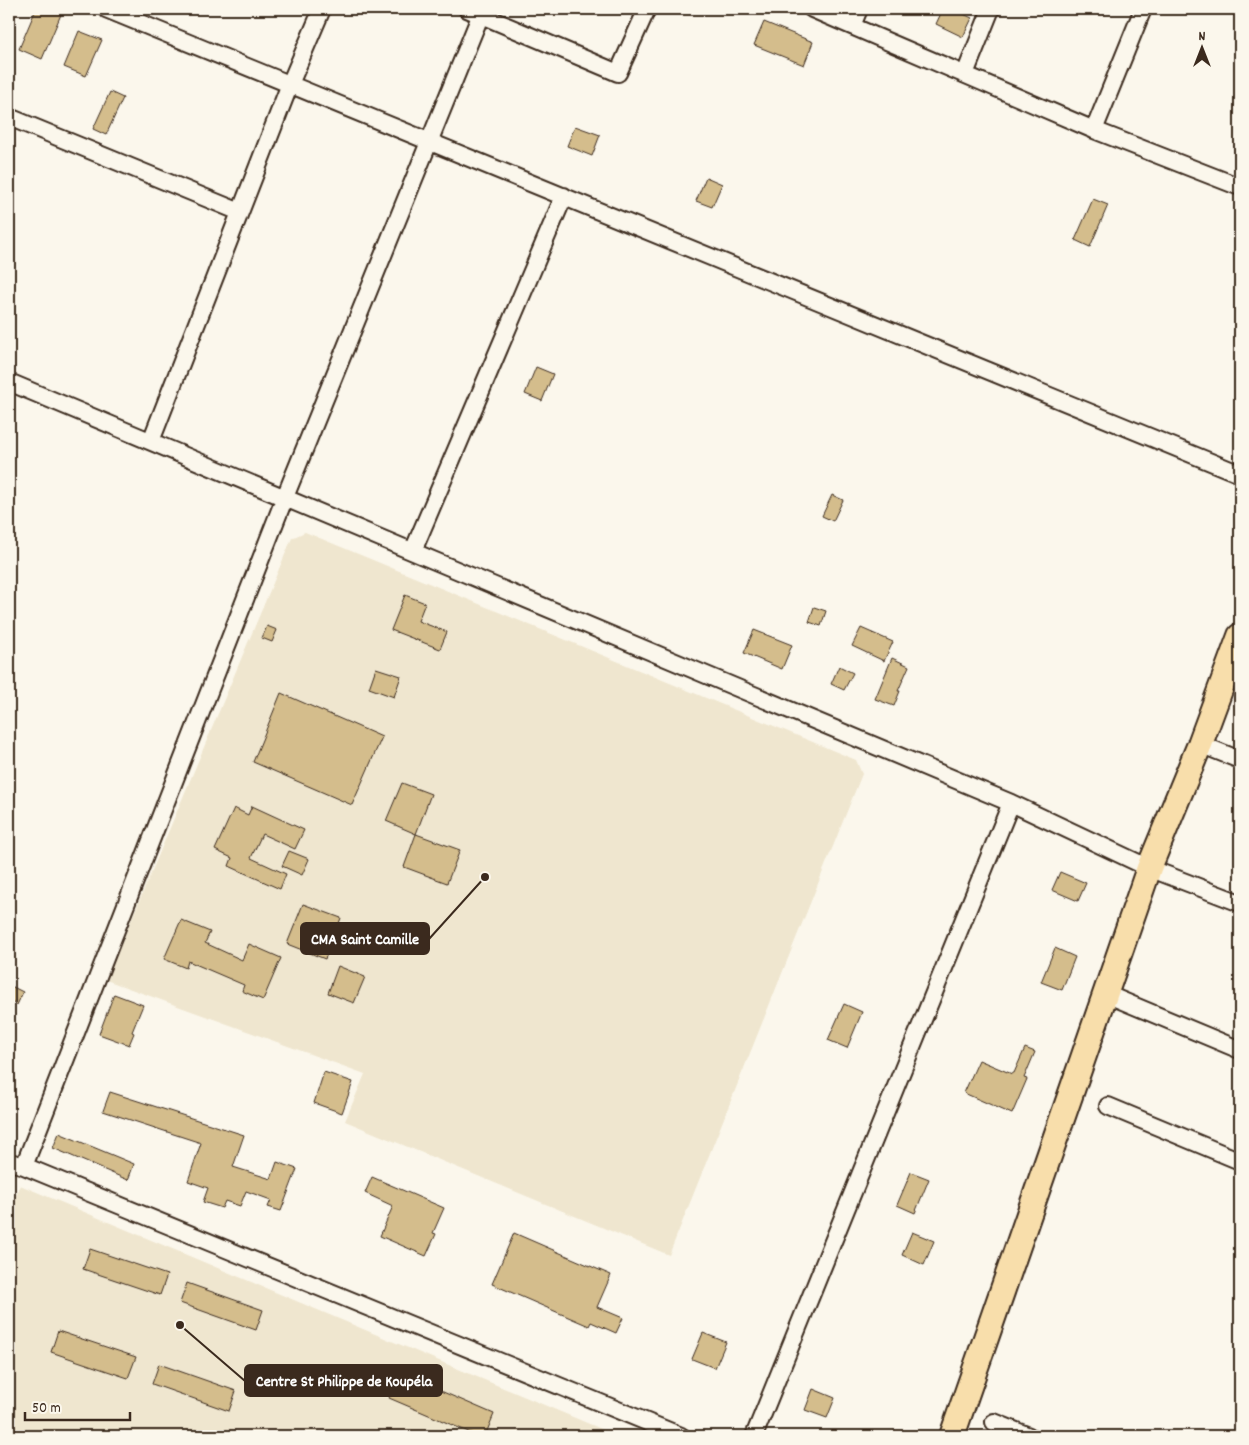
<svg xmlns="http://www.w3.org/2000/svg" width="1249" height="1445" font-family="Dekko,sans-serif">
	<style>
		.built { fill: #efe6cf }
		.building { fill: #d4bd8c; stroke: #3b2a1e }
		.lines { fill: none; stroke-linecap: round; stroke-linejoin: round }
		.minor-casing { stroke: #3b2a1e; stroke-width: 20 }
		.highway-casing { stroke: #3b2a1e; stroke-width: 28 }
		.minor { stroke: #fbf7ec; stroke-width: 16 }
		.highway { stroke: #f8deab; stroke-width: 24 }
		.leader { fill: none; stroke: #3b2a1e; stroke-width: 2 }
		.callout-dot { fill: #3b2a1e; stroke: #fbf7ec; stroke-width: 2 }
		.callout { fill: #3b2a1e; stroke: #3b2a1e; stroke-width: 2 }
		.callout-label { font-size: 16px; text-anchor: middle; font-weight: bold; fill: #fff }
	</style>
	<rect width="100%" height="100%" fill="#fbf7ec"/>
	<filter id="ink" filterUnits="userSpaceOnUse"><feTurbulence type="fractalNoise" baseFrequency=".02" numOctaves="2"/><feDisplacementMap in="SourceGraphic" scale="10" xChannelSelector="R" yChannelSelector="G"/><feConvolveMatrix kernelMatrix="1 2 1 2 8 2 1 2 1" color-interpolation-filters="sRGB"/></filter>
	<g filter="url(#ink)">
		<!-- built -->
		<path class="built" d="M 305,532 L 856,760 L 862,774 L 669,1255 L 345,1121 L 365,1074 L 106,980 L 292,538 Z
			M 20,1185 L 618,1436 L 9,1436 L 9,1213 Z"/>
		<!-- building -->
		<path class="building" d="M 36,9 L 54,9 L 62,12 L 42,59 L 19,49 Z
			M 943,9 L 953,9 L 972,18 L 963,37 L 936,24 Z
			M 764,22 L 813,42 L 804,65 L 754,45 Z
			M 79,31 L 102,40 L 86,76 L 64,67 Z
			M 110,92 L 123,98 L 106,135 L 93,129 Z
			M 575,126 L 600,135 L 592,156 L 567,146 Z
			M 706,177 L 722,184 L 712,207 L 696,201 Z
			M 1093,199 L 1108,205 L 1090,247 L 1075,240 Z
			M 536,367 L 553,374 L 542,401 L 525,394 Z
			M 832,495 L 843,500 L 833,521 L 822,516 Z
			M 405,595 L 425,603 L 418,621 L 447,632 L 440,649 L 391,630 Z
			M 814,607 L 826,611 L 821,626 L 809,622 Z
			M 267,626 L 277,630 L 272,642 L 262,638 Z
			M 861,628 L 893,642 L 884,661 L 852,646 Z
			M 754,630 L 792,645 L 782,669 L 744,653 Z
			M 892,658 L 909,666 L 898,691 L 900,691 L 894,706 L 875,699 Z
			M 839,666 L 853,673 L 844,690 L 831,684 Z
			M 376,668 L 401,676 L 394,697 L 369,688 Z
			M 281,693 L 382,737 L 352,805 L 253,762 Z
			M 402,783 L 431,794 L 416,834 L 386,821 Z
			M 252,806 L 304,830 L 295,849 L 262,834 L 251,858 L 286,874 L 280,889 L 229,866 L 232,858 L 215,850 L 234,808 L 248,815 Z
			M 416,834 L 460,850 L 447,883 L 404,867 Z
			M 289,851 L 309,859 L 302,875 L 282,866 Z
			M 1060,872 L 1086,883 L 1078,901 L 1052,890 Z
			M 303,904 L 341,918 L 325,959 L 287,944 Z
			M 181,920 L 210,932 L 205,943 L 242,960 L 249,944 L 281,958 L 263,1000 L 242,991 L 244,985 L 188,961 L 186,968 L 164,959 Z
			M 1055,948 L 1075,957 L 1062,990 L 1041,982 Z
			M 338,966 L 365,977 L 354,1003 L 328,993 Z
			M 9,985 L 23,992 L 17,1005 L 9,1001 Z
			M 114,994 L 143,1005 L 132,1032 L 134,1033 L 129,1045 L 99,1034 Z
			M 844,1004 L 862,1012 L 847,1048 L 828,1040 Z
			M 1025,1048 L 1035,1052 L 1024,1078 L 1027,1079 L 1012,1114 L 964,1093 L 979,1060 L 1012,1074 L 1013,1073 L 1014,1073 Z
			M 324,1072 L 353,1082 L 342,1113 L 314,1103 Z
			M 110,1092 L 244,1135 L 233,1167 L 271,1179 L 277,1162 L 297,1169 L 281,1211 L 268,1207 L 271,1200 L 246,1191 L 240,1206 L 225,1201 L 222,1208 L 203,1202 L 208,1188 L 188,1181 L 201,1143 L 103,1111 Z
			M 59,1133 L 134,1164 L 128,1180 L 53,1148 Z
			M 911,1172 L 929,1179 L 915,1213 L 897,1205 Z
			M 372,1177 L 444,1208 L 433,1233 L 436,1234 L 426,1256 L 380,1236 L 393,1206 L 365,1193 Z
			M 912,1232 L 934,1241 L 924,1265 L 902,1255 Z
			M 514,1233 L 611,1275 L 597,1307 L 623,1318 L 616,1333 L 591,1322 L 589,1326 L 492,1284 Z
			M 90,1249 L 167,1275 L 160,1295 L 83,1269 Z
			M 187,1283 L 263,1310 L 256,1330 L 180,1303 Z
			M 58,1331 L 136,1357 L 128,1378 L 51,1352 Z
			M 703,1333 L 726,1342 L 715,1368 L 692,1359 Z
			M 159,1364 L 236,1391 L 229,1411 L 152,1384 Z
			M 399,1373 L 494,1414 L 485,1436 L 478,1436 L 389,1398 Z
			M 813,1389 L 835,1398 L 827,1418 L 805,1410 Z"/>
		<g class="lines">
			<!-- minor casing -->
			<g class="minor-casing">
				<path id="minor" d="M 106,9 L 1240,474
					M 467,9 L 618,73 L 647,9
					M 812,9 L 1094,130 L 1240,187
					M 852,26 L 859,9
					M 965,74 L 991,9
					M 9,117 L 240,212
					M 1094,130 L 1143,9
					M 9,382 L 1011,803 L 1149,868 L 1240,903
					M 151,441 L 290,84 L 322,9
					M 413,551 L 564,196
					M 1200,744 L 1240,760
					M 1106,994 L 1240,1050
					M 1108,1106 L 1240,1161
					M 10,1162 L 24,1166 L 681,1436
					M 24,1166 L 285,497 L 483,9
					M 994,1422 L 1029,1436
					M 754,1436 L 1011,803"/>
			</g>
			<!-- highway casing -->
			<g class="highway-casing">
				<path id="highway" d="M 952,1436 L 1149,868 L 1200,744 L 1240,636"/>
			</g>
			<!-- minor -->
			<use href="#minor" class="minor"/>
			<!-- highway -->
			<use href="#highway" class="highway"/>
		</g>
	</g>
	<!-- callouts -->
	<path class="leader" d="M485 877L429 939M180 1325L245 1381"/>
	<g class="callout-dot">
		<circle cx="485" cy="877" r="5"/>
		<circle cx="180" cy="1325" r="5"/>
	</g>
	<g class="callout">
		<rect x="301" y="923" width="128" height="31" rx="5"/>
		<rect x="245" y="1365" width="197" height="31" rx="5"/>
	</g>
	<g class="callout-label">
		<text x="365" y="944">CMA Saint Camille</text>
		<text x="344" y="1386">Centre St Philippe de Koupéla</text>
	</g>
	<!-- margin -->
	<rect width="1249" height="1445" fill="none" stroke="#fbf7ec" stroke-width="30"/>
	<rect x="15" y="15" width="1219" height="1415" fill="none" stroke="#3b2a1e" stroke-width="2" filter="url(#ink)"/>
	<!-- north arrow -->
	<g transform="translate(1202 48)" stroke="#fbf7ec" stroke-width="4" paint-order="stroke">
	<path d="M0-4L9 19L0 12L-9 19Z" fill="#3b2a1e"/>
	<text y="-8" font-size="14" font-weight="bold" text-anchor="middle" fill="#3b2a1e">N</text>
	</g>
	<!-- scale -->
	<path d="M25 1412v8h105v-8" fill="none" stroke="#3b2a1e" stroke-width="2.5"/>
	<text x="32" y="1412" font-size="15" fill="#3b2a1e" stroke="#fbf7ec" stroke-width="4" paint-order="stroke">50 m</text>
</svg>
